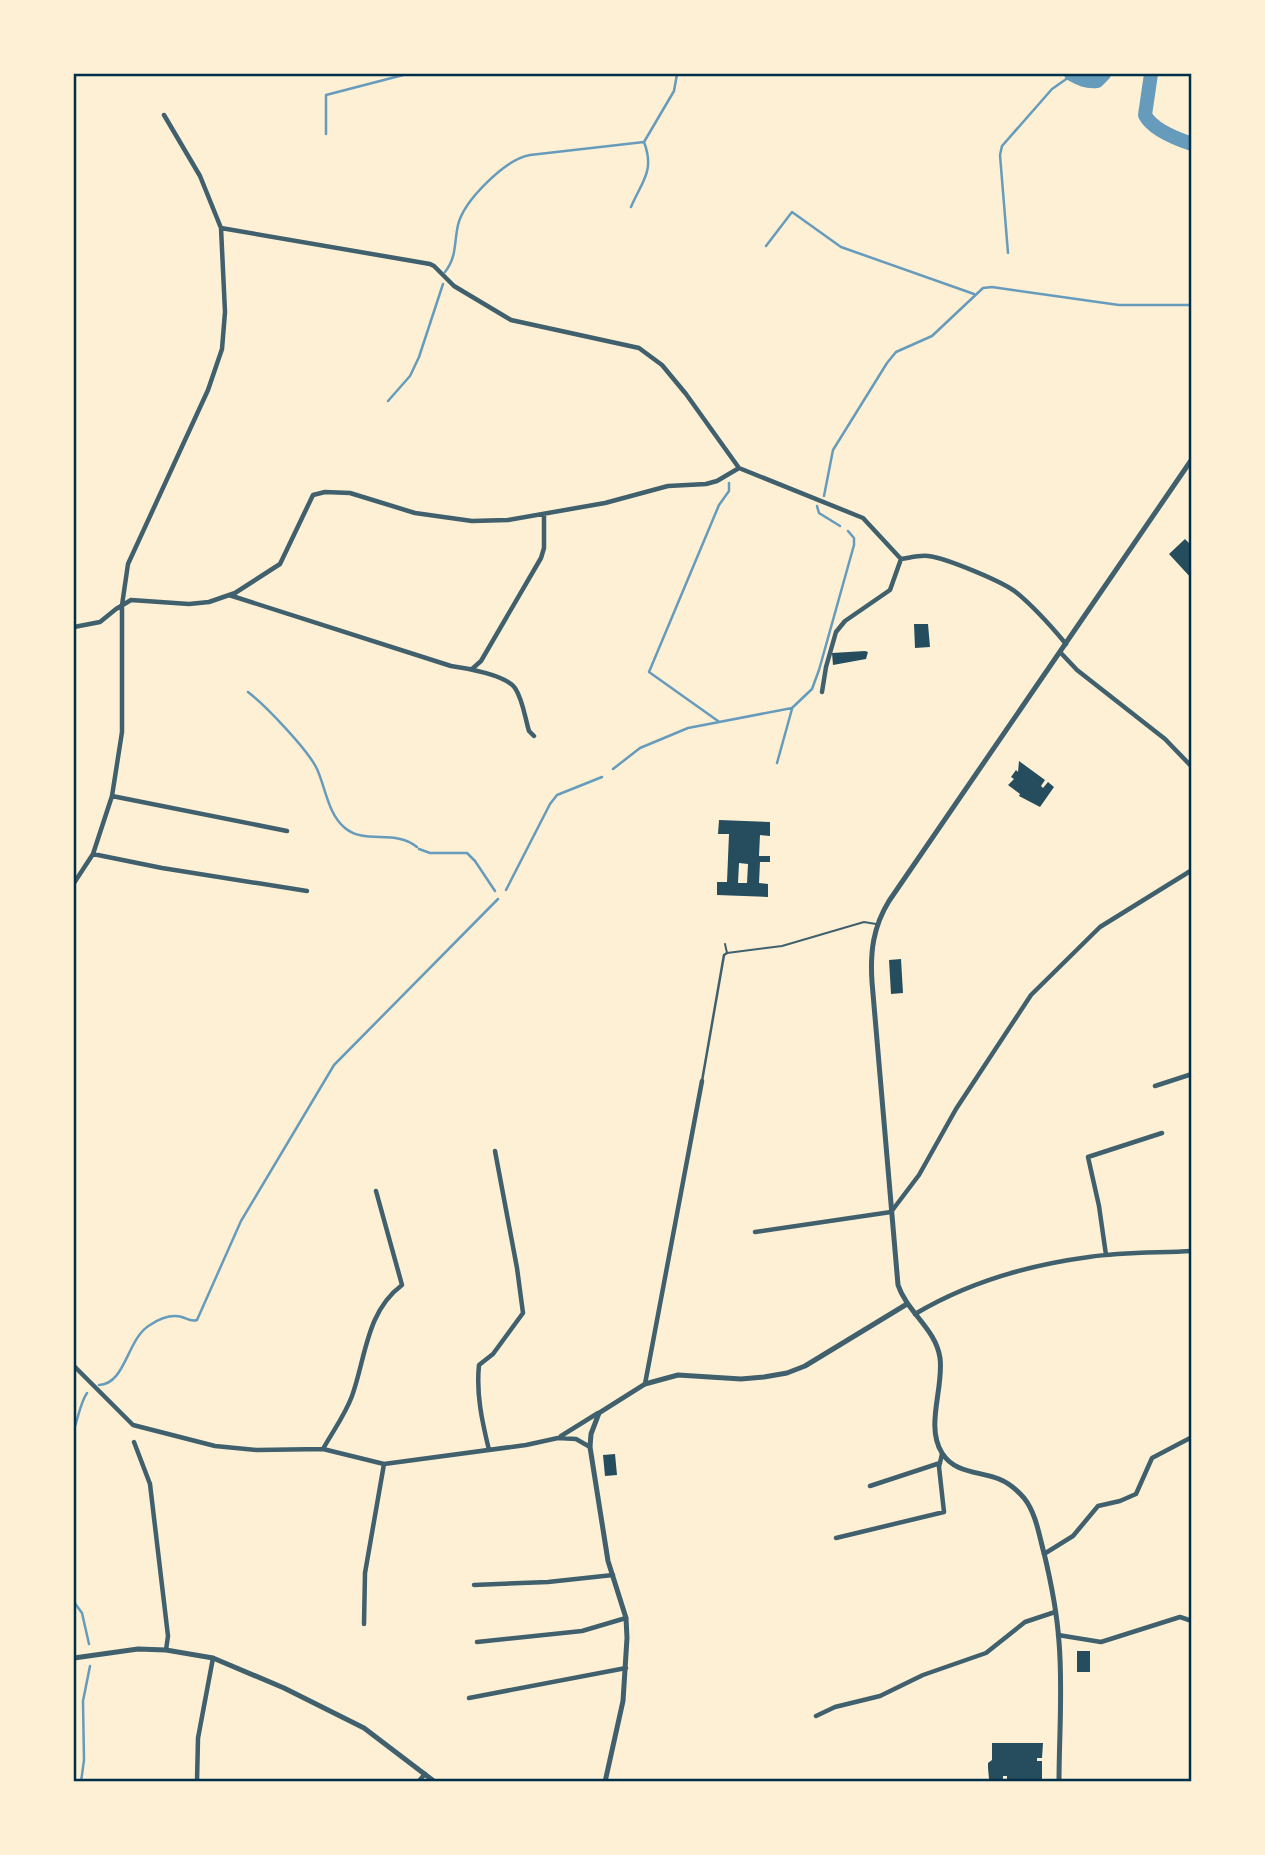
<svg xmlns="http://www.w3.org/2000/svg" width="1265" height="1855" font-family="Karla,sans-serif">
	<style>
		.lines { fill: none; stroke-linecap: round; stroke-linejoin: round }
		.stream { stroke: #669bbc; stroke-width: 2.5 }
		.river { stroke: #669bbc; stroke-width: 14 }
		.building { fill: #264d5e; fill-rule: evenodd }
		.service { stroke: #3f606c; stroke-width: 2 }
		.pedestrian { stroke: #3f606c; stroke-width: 2.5 }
		.minor { stroke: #3f606c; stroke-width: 4.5 }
		.tertiary { stroke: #3f606c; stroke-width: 5 }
		.neatline { fill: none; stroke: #003049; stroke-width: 2.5 }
	</style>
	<rect width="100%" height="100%" fill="#fdf0d5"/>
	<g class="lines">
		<!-- stream -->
		<path class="stream" d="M 326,134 L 326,95 L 407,74
			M 631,207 C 642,181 655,171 644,142
			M 766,246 L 792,212 L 841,247 L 974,294
			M 1008,253 L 1000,155 L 1002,146 L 1052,89 L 1072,75
			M 445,272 C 457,257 454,242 458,225 C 464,200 506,159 530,155 L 644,142 L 674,91 L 677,74
			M 388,401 L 410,376 L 419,357 L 443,284
			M 824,496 L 833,450 L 887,363 L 896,352 L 932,336 L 983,288 L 992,287 L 1119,305 L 1192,305
			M 817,506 L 819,513 L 840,526
			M 248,692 C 266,706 308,750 317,769 C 326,789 328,814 345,828 C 365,845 395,829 417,847
			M 718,721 L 649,672 L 719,505 L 729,491 L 729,483
			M 777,763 L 792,709
			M 613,769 L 640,748 L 688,728 L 792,708 L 812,689 L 819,670 L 854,545 L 854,538 L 848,531
			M 419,849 L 430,853 L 467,853 L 475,861 L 495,891
			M 506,890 L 550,804 L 557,795 L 602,777
			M 99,1385 C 126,1384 127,1338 150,1325 C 159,1319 171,1314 182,1317 C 188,1319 191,1322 197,1320 L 241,1221 L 334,1065 L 498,899
			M 74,1405 L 75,1405
			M 74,1429 C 78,1418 81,1401 87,1393
			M 74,1602 L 82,1613 L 89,1644
			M 81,1782 L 84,1760 L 83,1701 L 90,1666"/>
		<!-- river -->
		<path class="river" d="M 1071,74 C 1080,79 1086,82 1097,81 L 1104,74
			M 1151,74 L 1145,115 C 1152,129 1177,139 1192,144"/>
	</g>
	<!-- building -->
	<path class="building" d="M 1185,539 L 1192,546 L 1192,579 L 1169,554 Z
		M 914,624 L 928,624 L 930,647 L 915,648 Z
		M 865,651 L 868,652 L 866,659 L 833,665 L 832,653 Z
		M 1019,761 L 1045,780 L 1041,786 L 1043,788 L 1048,782 L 1054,787 L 1040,807 L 1019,796 L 1020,794 L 1008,785 L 1014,779 L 1011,777 L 1016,770 L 1018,772 Z
		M 719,820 L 770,822 L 770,836 L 760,835 L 759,856 L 770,856 L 770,862 L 760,862 L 759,883 L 768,884 L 768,897 L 717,895 L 717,882 L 727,882 L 729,834 L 718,834 ZM 739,863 L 748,864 L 747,883 L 738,883 Z
		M 901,959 L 903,993 L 891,994 L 889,960 Z
		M 615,1454 L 617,1475 L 605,1476 L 603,1455 Z
		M 1077,1651 L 1090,1651 L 1090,1672 L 1077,1672 Z
		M 992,1743 L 1043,1743 L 1042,1758 L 1037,1758 L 1037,1761 L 1042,1761 L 1042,1780 L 1007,1779 L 1007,1776 L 1003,1776 L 1003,1782 L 992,1782 L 992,1779 L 989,1779 L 988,1768 L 988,1763 L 992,1760 Z"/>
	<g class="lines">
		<!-- service -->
		<path class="service" d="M 725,944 L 727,953 L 782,946 L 864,922 L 876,924"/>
		<!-- pedestrian -->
		<path class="pedestrian" d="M 702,1081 L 724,955 L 727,953"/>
		<!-- minor -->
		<path class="minor" d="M 221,228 L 430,264 L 434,266 L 454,286 L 511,320 L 639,348 L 662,365 L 686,394 L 739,468
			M 229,595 L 451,666 C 466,668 506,675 515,688 C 523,700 525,718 529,731 L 534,736
			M 74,627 L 100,622 L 116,609 L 131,600 L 189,604 L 209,602 L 235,593 L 280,564 L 313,495 L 325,492 L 350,493 L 415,513 L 472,521 L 508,520 L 605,503 L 668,486 L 706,484 L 717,481 L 739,468 L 863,518 L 901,559 C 909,558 919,555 928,556 C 946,558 1004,582 1017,593 C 1035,608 1051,626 1066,644
			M 1060,652 L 1077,670 L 1165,739 L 1192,767
			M 472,669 L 481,661 L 541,558 L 544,548 L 544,514
			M 822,692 L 826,667 L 836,632 L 845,621 L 890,590 L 901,559
			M 112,796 L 287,831
			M 93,854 L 162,868 L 307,891
			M 74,883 L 93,854 L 112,796 L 122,732 L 122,605 L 128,564 L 208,390 L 222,349 L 225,312 L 221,228 L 200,176 L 164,115
			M 1155,1086 L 1192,1074
			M 755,1232 L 891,1212 L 919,1175 L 956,1109 L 1031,995 L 1100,927 L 1192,870
			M 1106,1255 L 1099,1206 L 1088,1157 L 1162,1133
			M 915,1314 C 967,1283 1029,1265 1089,1257 C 1123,1252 1157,1253 1192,1251
			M 74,1366 L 133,1425 L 215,1446 L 257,1450 L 323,1449 L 384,1464 L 526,1445 L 558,1438 L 576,1439 L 590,1447
			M 645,1384 L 702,1081
			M 561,1436 L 598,1413
			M 134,1442 L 150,1484 L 168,1636 L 166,1650
			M 323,1449 C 333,1431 345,1415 352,1396 C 366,1357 366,1312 402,1285 L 376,1191
			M 489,1450 C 482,1421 476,1394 479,1365 L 493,1354 L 523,1313 L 517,1268 L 495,1151
			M 870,1486 L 940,1463
			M 836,1538 L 944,1512 L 939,1467 L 942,1454
			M 1044,1554 L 1073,1536 L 1098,1506 L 1120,1501 L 1136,1494 L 1152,1458 L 1192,1437
			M 474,1585 L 548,1582 L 613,1575
			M 364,1624 L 365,1573 L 384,1464
			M 1058,1635 L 1101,1642 L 1180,1617 L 1192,1621
			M 477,1642 L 582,1631 L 626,1618
			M 469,1698 L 626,1668
			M 816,1716 L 835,1707 L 880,1696 L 923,1675 L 986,1653 L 1025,1622 L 1055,1612
			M 197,1782 L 198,1738 L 213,1658
			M 418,1782 L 425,1774"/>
		<!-- tertiary -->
		<path class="tertiary" d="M 74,1658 L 138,1649 L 166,1650 L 213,1658 L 284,1688 L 364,1728 L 435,1782
			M 605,1782 L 623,1701 L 627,1638 L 626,1618 L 608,1561 L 590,1447 L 591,1434 L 599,1413 L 645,1384 L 678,1375 L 741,1379 L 764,1377 L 787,1373 L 805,1366 L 907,1304
			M 1059,1782 C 1059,1736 1063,1688 1059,1642 C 1057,1613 1051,1582 1044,1553 C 1039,1535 1036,1513 1024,1498 C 1017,1490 1009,1483 999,1479 C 980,1471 955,1474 942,1453 C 925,1426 944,1388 940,1358 C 936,1329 907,1312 898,1285 L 872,982 C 870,952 873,927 889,901 L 1192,459"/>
	</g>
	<!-- border -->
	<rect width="1265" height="1855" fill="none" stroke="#fdf0d5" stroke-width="150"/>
	<rect x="75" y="75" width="1115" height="1705" class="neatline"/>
</svg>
